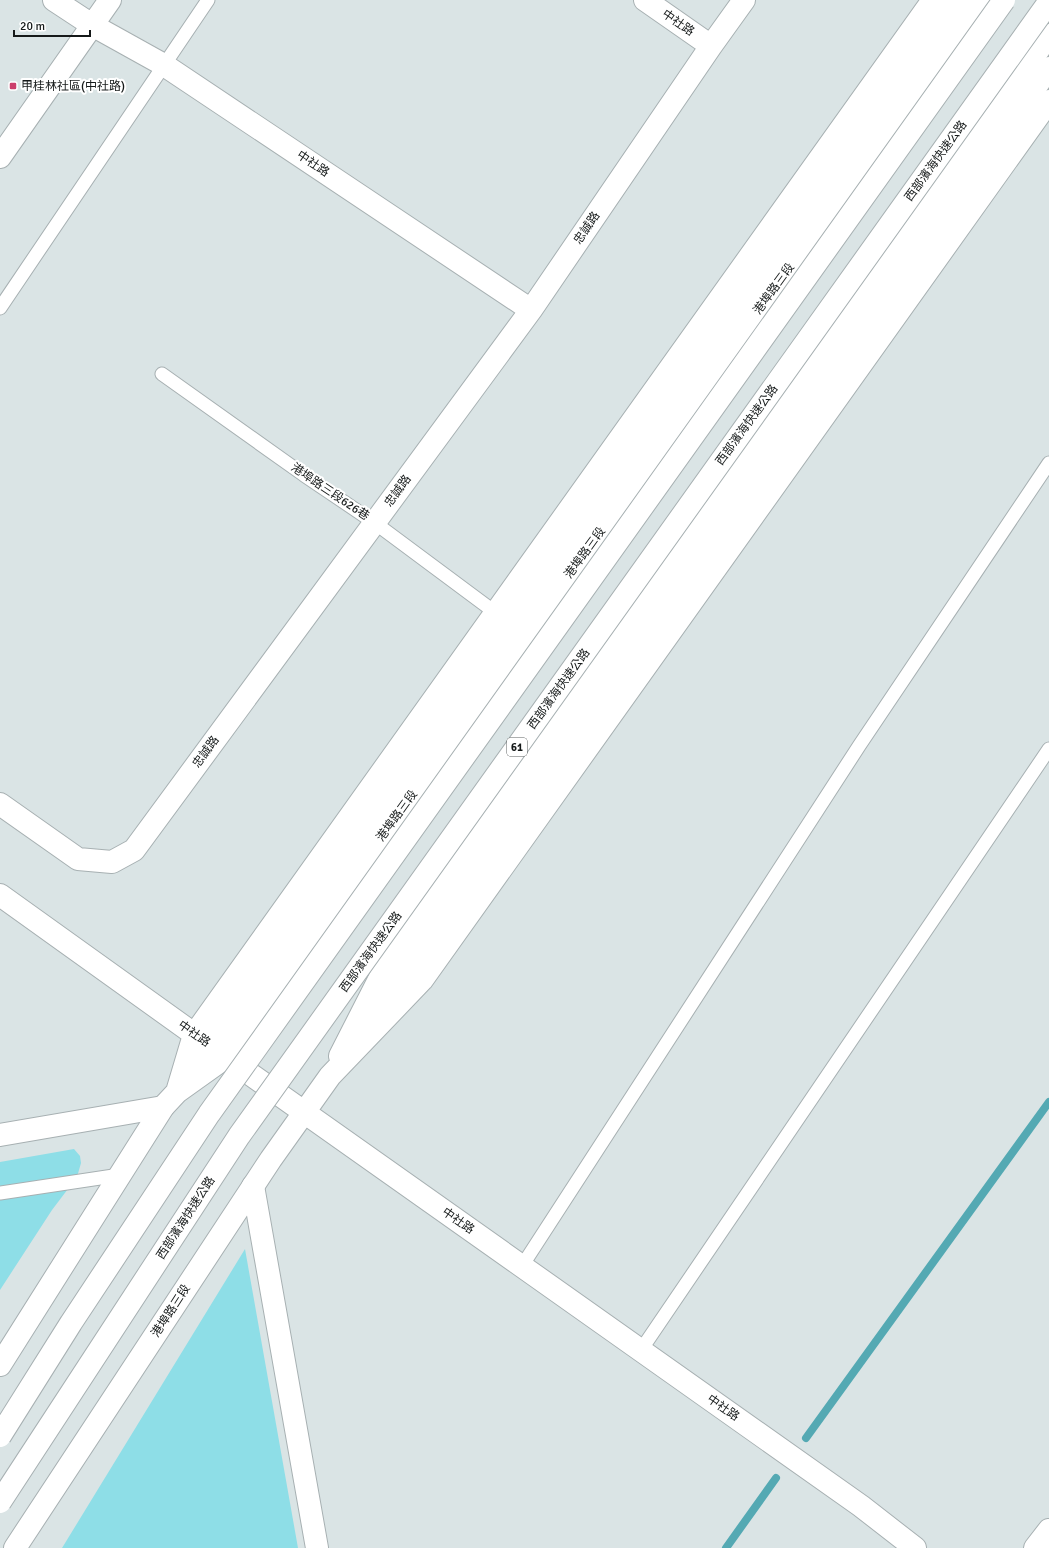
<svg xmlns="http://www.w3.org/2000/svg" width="1049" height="1548" font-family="Signika,'Noto Sans TC',sans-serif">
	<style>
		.green { fill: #8edee7 }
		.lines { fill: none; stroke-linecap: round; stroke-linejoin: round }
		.stream { stroke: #54a9b3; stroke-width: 8 }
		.lane-casing { stroke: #a7b0b2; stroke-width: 15 }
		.street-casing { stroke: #a7b0b2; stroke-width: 24 }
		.secondary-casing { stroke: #a7b0b2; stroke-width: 24 }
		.highway-casing { stroke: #a7b0b2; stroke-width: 24 }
		.lane { stroke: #fff; stroke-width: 13 }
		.street { stroke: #fff; stroke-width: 22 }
		.secondary { stroke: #fff; stroke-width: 22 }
		.highway { stroke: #fff; stroke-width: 22 }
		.highway-bridge-casing { stroke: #a7b0b2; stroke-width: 24; stroke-linecap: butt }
		.highway-bridge { stroke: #fff; stroke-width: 22 }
		.poi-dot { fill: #cb3e6b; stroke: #fff; stroke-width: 1.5 }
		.labels { text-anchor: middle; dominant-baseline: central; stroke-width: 4; stroke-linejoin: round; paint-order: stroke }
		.shield { fill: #fff; stroke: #5b5e5e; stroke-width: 1 }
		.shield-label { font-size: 11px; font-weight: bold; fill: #151919 }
		.street-label { font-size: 12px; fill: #151919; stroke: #fff }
		.poi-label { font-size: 12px; fill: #151919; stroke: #fff; text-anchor: start }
	</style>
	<rect width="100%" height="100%" fill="#dae4e5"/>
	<!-- green -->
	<path class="green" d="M 74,1149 L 80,1156 L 81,1163 L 77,1177 L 52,1210 L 0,1290 L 0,1162 Z
		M 245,1249 L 298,1548 L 62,1548 Z"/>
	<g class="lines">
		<!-- stream -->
		<path class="stream" d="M 806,1438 L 1049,1102
			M 726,1548 L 776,1478"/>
		<!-- lane casing -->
		<g class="lane-casing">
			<path id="lane" d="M 0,308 L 208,0
				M 162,374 L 304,475 L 375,523 L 496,613
				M 0,1193 L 120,1175
				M 522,1266 L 859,746 L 1049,463
				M 641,1350 L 1049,749"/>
		</g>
		<!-- street casing -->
		<g class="street-casing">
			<path id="street" d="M 54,0 L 92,25 L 164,65 L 531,310
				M 645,0 L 711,46
				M 0,157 L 110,0
				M 0,804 L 78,859 L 112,862 L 134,850 L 531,310 L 711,46 L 744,0
				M 0,1135 L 163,1107
				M 253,1186 L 317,1548
				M 1035,1548 L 1049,1530"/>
		</g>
		<!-- secondary casing -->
		<g class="secondary-casing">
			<path id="secondary" d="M 0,895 L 226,1057 L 861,1506 L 915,1548
				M 376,1012 L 406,969
				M 340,1056 L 390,958 L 1049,35
				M 177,1092 L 226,1057 L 980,0
				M 177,1092 L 194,1035 L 933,0
				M 0,1365 L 163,1107 L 177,1092 L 247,995
				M 15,1548 L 271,1159 L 330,1076 L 422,980 L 1049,101"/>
		</g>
		<!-- highway casing -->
		<g class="highway-casing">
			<path id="highway" d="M 406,969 L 1049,68
				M 247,995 L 957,0"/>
		</g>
		<!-- lane -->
		<use href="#lane" class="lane"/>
		<!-- street -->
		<use href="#street" class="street"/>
		<!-- secondary -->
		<use href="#secondary" class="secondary"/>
		<!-- highway -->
		<use href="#highway" class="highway"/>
		<!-- highway-bridge casing -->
		<g class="highway-bridge-casing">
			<path id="highway-bridge" d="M 0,1436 L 71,1323 L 209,1114 L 1004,0
				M 0,1502 L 239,1136 L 1049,2"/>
		</g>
		<!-- highway-bridge -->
		<use href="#highway-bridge" class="highway-bridge"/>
	</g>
	<!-- markers -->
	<rect class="poi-dot" x="9" y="82" width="8" height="8" rx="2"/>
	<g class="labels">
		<!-- shield labels -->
		<rect class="shield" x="507" y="738" width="20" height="18" rx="3"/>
		<g class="shield-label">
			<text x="517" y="747">61</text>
		</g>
		<!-- street labels -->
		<g class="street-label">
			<text transform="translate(678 23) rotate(35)">中社路</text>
			<text transform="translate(936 161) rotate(-54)">西部濱海快速公路</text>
			<text transform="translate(313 164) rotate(34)">中社路</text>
			<text transform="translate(587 228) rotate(-56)">忠誠路</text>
			<text transform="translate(774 289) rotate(-54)">港埠路三段</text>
			<text transform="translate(747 425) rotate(-54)">西部濱海快速公路</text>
			<text transform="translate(398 491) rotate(-54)">忠誠路</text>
			<text transform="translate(330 492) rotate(34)">港埠路三段626巷</text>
			<text transform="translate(585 553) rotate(-54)">港埠路三段</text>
			<text transform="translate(559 689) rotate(-54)">西部濱海快速公路</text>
			<text transform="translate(206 752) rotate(-54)">忠誠路</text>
			<text transform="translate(397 816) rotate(-54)">港埠路三段</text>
			<text transform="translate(371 952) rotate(-54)">西部濱海快速公路</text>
			<text transform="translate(194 1034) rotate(35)">中社路</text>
			<text transform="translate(186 1218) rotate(-57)">西部濱海快速公路</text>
			<text transform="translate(458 1221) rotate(35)">中社路</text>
			<text transform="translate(171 1311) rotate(-57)">港埠路三段</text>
			<text transform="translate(723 1408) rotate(35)">中社路</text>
		</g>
		<!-- poi labels -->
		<g class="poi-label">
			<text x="21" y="86">甲桂林社區(中社路)</text>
		</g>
	</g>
	<!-- scale -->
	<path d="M14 30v6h76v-6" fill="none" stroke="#151919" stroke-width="2"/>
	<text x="20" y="30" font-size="12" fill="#151919" stroke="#ffffff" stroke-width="3" paint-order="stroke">20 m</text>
</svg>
